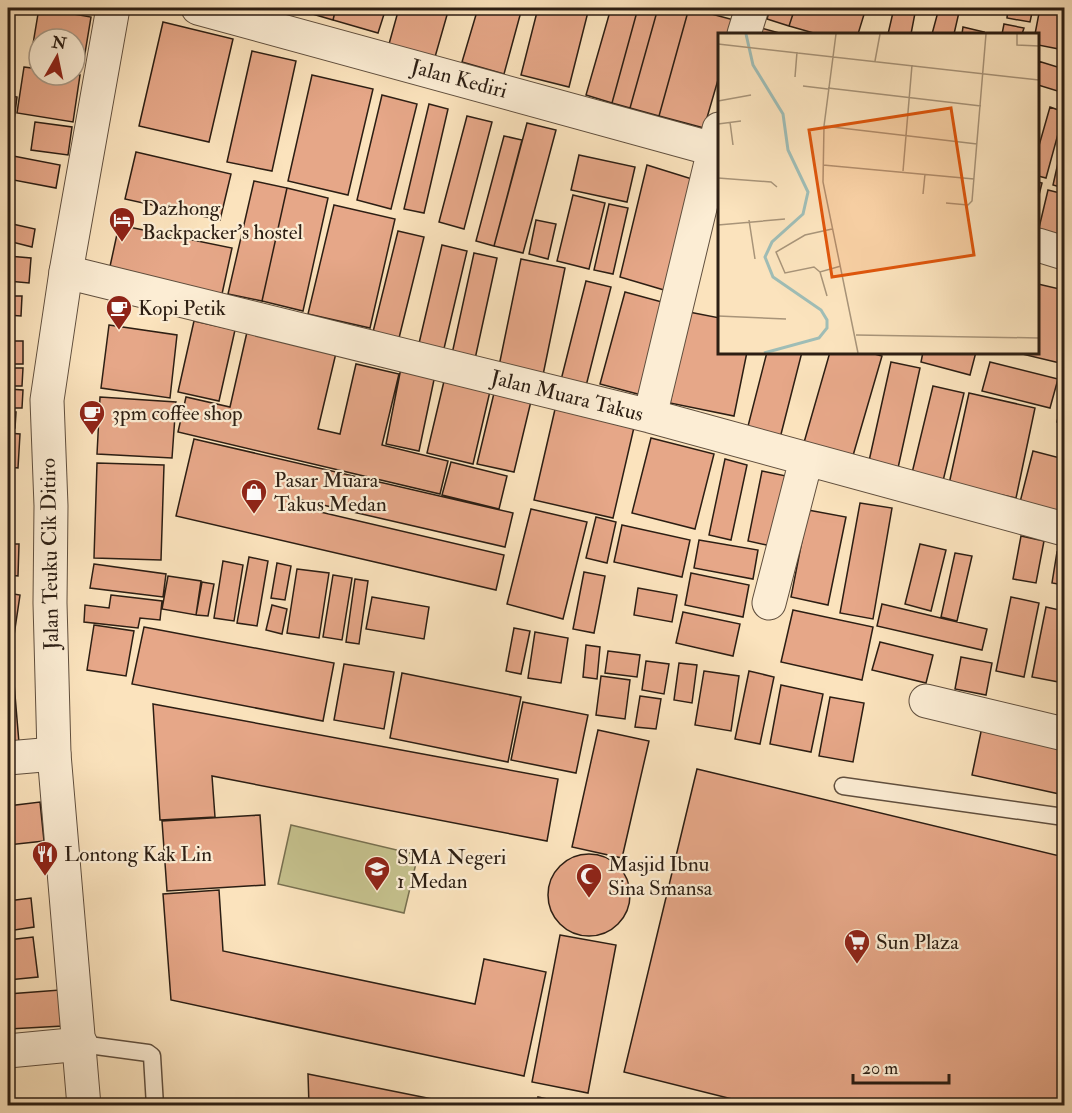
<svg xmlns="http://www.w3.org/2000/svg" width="1072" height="1113" font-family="'IM FELL Double Pica',serif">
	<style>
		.green { fill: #c5c18d; stroke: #787050; stroke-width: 1.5 }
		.building { fill: #e6a788; stroke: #2c1e13; stroke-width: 1.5 }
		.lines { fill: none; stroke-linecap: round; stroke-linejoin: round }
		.service-casing { stroke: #604f3e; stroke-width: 19 }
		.minor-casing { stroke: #604f3e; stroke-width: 35 }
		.tertiary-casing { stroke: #604f3e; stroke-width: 35 }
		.service { stroke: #fcedd4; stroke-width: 16 }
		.minor { stroke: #fcedd4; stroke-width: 33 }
		.tertiary { stroke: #fcedd4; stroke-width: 33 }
		.labels { text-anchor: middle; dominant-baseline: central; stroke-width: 4.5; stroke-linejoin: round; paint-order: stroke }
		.street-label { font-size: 21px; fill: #2c1e13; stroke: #fcedd4 }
		.poi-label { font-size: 21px; fill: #2c1e13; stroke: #fcedd4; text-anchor: start }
		.inset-river { fill: none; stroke: #9fbdb6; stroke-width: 3 }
		.inset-road { fill: none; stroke: #a89479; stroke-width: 1.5 }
		.view { fill: #df560c; fill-opacity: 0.15; stroke: #df560c; stroke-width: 3 }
		.inset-edge { fill: none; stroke: #2c1e13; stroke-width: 3 }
	</style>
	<rect width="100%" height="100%" fill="#fbe3bd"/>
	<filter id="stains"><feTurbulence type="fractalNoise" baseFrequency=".00333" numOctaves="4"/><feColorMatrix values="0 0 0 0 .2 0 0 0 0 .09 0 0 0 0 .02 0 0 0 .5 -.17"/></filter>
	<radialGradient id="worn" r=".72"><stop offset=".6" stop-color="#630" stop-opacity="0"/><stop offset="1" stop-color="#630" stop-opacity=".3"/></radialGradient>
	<!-- green -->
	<path class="green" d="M 291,825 L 418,855 L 404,913 L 278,884 Z"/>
	<!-- building -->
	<path class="building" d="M 39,8 L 91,17 L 83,65 L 75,64 L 75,39 L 39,39 L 39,58 L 31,56 Z
		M 292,8 L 336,8 L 333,20 Z
		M 336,8 L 386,8 L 378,33 L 333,20 Z
		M 399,8 L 449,8 L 435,57 L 389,44 Z
		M 478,8 L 522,8 L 504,74 L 462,62 Z
		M 538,8 L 589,8 L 569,87 L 521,75 Z
		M 611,8 L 638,8 L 612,103 L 586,95 Z
		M 638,8 L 658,8 L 630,108 L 612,103 Z
		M 658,8 L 689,8 L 659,116 L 630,108 Z
		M 689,8 L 734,20 L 730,34 L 720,34 L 720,73 L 704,128 L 659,116 Z
		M 770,8 L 795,8 L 789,26 L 767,19 Z
		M 795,8 L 866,8 L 858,34 L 817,34 L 789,26 Z
		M 894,8 L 916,8 L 911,34 L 888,34 Z
		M 939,8 L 960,8 L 954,34 L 932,34 Z
		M 1008,8 L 1033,8 L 1030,22 L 1007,18 Z
		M 1040,8 L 1064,8 L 1064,50 L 1038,45 L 1038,34 L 1035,34 Z
		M 163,22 L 233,39 L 209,142 L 139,126 Z
		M 1004,24 L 1024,28 L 1022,34 L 1002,34 Z
		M 8,27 L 12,28 L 8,54 Z
		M 963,27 L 984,32 L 983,34 L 962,34 Z
		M 761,28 L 783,34 L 759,34 Z
		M 252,51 L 296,61 L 272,171 L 227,162 Z
		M 1038,61 L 1064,69 L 1064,93 L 1038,85 Z
		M 24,67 L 39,69 L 39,75 L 80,75 L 73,122 L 17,113 Z
		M 312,75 L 373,89 L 348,195 L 288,181 Z
		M 8,95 L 17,97 L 12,135 L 8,134 Z
		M 382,95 L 417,104 L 391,209 L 357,200 Z
		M 429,104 L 448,109 L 424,213 L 404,209 Z
		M 1050,107 L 1064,112 L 1046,178 L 1038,176 L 1038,149 Z
		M 467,116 L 492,122 L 464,229 L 439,222 Z
		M 35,122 L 72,127 L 68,155 L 31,150 Z
		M 527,123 L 556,130 L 523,253 L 494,246 Z
		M 504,136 L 522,140 L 494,246 L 476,241 Z
		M 1064,136 L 1064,188 L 1053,185 Z
		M 136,152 L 231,174 L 220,220 L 125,199 Z
		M 8,155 L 60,165 L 56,188 L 8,179 Z
		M 579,155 L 635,167 L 627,202 L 571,190 Z
		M 647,165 L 692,179 L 664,290 L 620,277 Z
		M 254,181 L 287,188 L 262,301 L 228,294 Z
		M 1038,182 L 1042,183 L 1038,199 Z
		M 287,188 L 328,198 L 303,311 L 262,301 Z
		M 1048,190 L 1064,194 L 1064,239 L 1038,232 Z
		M 573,195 L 605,203 L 589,269 L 557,261 Z
		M 609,204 L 628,208 L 613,274 L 594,270 Z
		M 334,205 L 395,219 L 370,328 L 308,314 Z
		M 536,220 L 556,224 L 548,259 L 529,254 Z
		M 8,223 L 35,229 L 32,247 L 8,241 Z
		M 119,225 L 232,248 L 222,294 L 109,271 Z
		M 398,231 L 424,237 L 399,338 L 373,332 Z
		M 442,245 L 467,251 L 442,357 L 417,352 Z
		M 474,253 L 497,258 L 475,359 L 452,354 Z
		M 8,256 L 31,258 L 29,283 L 8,281 Z
		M 521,259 L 565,268 L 543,375 L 499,366 Z
		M 586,281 L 611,287 L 586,386 L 561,380 Z
		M 1038,284 L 1064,290 L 1064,364 L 1014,352 L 1038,352 Z
		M 625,292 L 673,305 L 649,397 L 600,384 Z
		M 8,296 L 22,296 L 21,316 L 8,315 Z
		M 689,312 L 720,318 L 720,352 L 747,352 L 734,416 L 670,403 Z
		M 194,321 L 235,330 L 219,401 L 178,392 Z
		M 109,325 L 177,335 L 170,398 L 101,388 Z
		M 247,332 L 336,353 L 318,429 L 340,434 L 356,364 L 399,374 L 382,445 L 448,461 L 440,494 L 178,432 L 186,397 L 230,407 Z
		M 8,341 L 23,341 L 23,364 L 8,364 Z
		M 767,352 L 802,352 L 779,442 L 746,434 Z
		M 830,352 L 867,352 L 882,356 L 852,459 L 803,446 Z
		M 923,352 L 976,352 L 970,375 L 921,362 Z
		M 891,362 L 920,368 L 898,468 L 869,461 Z
		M 990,362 L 1058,379 L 1050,408 L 982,391 Z
		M 8,368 L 23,368 L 22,386 L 8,386 Z
		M 401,368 L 435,375 L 419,451 L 386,444 Z
		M 445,377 L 491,387 L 473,464 L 427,453 Z
		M 933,386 L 964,393 L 943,481 L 912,473 Z
		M 8,389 L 23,390 L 22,408 L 8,408 Z
		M 495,389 L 532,397 L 514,472 L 477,464 Z
		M 1064,392 L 1064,424 L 1057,422 Z
		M 969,393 L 1035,408 L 1016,498 L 949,484 Z
		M 100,397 L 176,402 L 172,458 L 97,454 Z
		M 556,405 L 635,423 L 613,518 L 534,500 Z
		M 8,412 L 16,412 L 15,428 L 8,428 Z
		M 8,433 L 20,434 L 18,468 L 8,467 Z
		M 651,438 L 714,454 L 695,529 L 632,513 Z
		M 194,439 L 513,513 L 505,547 L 301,500 L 299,507 L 504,555 L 496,590 L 176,516 Z
		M 1033,451 L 1064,459 L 1064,522 L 1018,510 Z
		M 725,459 L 747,465 L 731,540 L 709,535 Z
		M 451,462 L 507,476 L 499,509 L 442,495 Z
		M 97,463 L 164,465 L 161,560 L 94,558 Z
		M 762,471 L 786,476 L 771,546 L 748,541 Z
		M 8,474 L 13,475 L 11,496 L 8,496 Z
		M 860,503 L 892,508 L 873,619 L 840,613 Z
		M 8,505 L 14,506 L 13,533 L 8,533 Z
		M 531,509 L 587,522 L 563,619 L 507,604 Z
		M 808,510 L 846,517 L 828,605 L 791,597 Z
		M 596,517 L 616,522 L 607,563 L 586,558 Z
		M 622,525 L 690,540 L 682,577 L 614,562 Z
		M 1021,536 L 1044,541 L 1036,583 L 1013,579 Z
		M 699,540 L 758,550 L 753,579 L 694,568 Z
		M 8,544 L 19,544 L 18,576 L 8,575 Z
		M 920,544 L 946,550 L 931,611 L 905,604 Z
		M 1057,552 L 1064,554 L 1064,585 L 1052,583 Z
		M 955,553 L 972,556 L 957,621 L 941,617 Z
		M 249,557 L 268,561 L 257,626 L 237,623 Z
		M 223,561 L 243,565 L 234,621 L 214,618 Z
		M 277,563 L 291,566 L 285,600 L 271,598 Z
		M 94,564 L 166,574 L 163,597 L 90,588 Z
		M 297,569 L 329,573 L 319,638 L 287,633 Z
		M 584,572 L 605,576 L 594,633 L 573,629 Z
		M 691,573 L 749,585 L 743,617 L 685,605 Z
		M 333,575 L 352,578 L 342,640 L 323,637 Z
		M 168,576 L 201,581 L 196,615 L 162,609 Z
		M 355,579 L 368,581 L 359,644 L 346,642 Z
		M 202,582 L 214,584 L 208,616 L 196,615 Z
		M 638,588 L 677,595 L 672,622 L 634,615 Z
		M 8,593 L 20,595 L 13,642 L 8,641 Z
		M 111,595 L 162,601 L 160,620 L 140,618 L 138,628 L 84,622 L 85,605 L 109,608 Z
		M 372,597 L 429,607 L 424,639 L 366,629 Z
		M 1011,597 L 1039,603 L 1024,677 L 996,671 Z
		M 882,604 L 987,629 L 982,650 L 877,626 Z
		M 272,605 L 287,609 L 282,634 L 266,630 Z
		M 1046,607 L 1064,611 L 1064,683 L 1032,677 Z
		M 793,610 L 873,627 L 862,680 L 781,662 Z
		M 683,612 L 740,624 L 733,656 L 676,643 Z
		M 94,625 L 134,631 L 126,676 L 87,670 Z
		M 144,627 L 334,663 L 323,721 L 132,684 Z
		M 514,628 L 530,631 L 521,674 L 506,671 Z
		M 535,632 L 568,638 L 561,683 L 528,678 Z
		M 880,642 L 933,655 L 926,683 L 872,670 Z
		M 586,645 L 600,647 L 597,679 L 583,677 Z
		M 8,647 L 11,648 L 8,674 Z
		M 608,651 L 640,655 L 637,677 L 605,673 Z
		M 961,657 L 992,663 L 986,695 L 955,689 Z
		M 646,661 L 669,664 L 664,694 L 642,690 Z
		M 679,663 L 697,665 L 692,703 L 674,700 Z
		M 344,664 L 394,672 L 384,729 L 334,720 Z
		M 704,671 L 739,676 L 731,731 L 695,725 Z
		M 749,671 L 774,677 L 760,744 L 735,739 Z
		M 402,673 L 521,697 L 508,762 L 390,738 Z
		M 601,676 L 630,680 L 625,719 L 596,715 Z
		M 8,683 L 14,683 L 19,743 L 8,744 Z
		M 781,685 L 823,694 L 811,752 L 770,744 Z
		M 640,696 L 661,699 L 656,729 L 635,727 Z
		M 830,697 L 864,703 L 853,762 L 819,756 Z
		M 523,702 L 588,715 L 576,773 L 511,760 Z
		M 153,704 L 558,779 L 547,841 L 212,776 L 215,817 L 160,820 Z
		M 982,727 L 1064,745 L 1064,795 L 972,775 Z
		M 598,730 L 649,741 L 622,858 L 572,847 Z
		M 697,769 L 1064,857 L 1064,1106 L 760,1106 L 624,1072 Z
		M 40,802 L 44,841 L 8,845 L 8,806 Z
		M 260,815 L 265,885 L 167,891 L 162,821 Z
		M548 895a41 41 0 1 1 82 0a41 41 0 1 1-82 0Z
		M 219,890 L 223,951 L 475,1004 L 484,959 L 546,972 L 524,1076 L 171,1000 L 163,894 Z
		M 31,898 L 34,927 L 8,931 L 8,901 Z
		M 560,935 L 616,945 L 588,1093 L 532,1082 Z
		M 33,937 L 38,977 L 8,980 L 8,940 Z
		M 60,990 L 63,1026 L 9,1029 L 8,994 Z
		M 308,1074 L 467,1106 L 309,1106 Z
		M 538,1097 L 581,1106 L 536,1106 Z"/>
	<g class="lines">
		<!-- service casing -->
		<g class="service-casing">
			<path id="service" d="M 843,786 L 1064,817
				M 81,1044 L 148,1053 L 152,1056 L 155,1106"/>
		</g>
		<!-- minor casing -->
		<g class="minor-casing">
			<path id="minor" d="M 198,8 L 720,151
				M 744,34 L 752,8
				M 1038,245 L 1064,253
				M 66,272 L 650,416 L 1064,529
				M 650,416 L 719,129
				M 769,603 L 806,460
				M 926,701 L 1064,734
				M 8,758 L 54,754
				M 8,1051 L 81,1044"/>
		</g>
		<!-- tertiary casing -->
		<g class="tertiary-casing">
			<path id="tertiary" d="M 84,1106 L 54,754 L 50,603 L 51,506 L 47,400 L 66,272 L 113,8"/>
		</g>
		<!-- service -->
		<use href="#service" class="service"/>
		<!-- minor -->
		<use href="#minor" class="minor"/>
		<!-- tertiary -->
		<use href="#tertiary" class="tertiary"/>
	</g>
	<!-- icons -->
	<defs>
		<g id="hotel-pin" transform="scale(1.35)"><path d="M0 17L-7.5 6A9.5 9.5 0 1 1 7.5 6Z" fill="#8f2418" stroke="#fcedd4"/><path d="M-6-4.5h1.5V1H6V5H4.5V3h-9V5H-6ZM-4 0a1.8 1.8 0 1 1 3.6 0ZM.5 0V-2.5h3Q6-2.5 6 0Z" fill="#fff"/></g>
		<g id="cafe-pin" transform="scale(1.35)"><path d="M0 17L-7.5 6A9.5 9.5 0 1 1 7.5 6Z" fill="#8f2418" stroke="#fcedd4"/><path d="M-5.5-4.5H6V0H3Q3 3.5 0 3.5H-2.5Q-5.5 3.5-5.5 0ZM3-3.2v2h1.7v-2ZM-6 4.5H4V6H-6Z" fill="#fff"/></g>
		<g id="shop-pin" transform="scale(1.35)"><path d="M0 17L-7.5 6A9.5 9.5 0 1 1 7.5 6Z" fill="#8f2418" stroke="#fcedd4"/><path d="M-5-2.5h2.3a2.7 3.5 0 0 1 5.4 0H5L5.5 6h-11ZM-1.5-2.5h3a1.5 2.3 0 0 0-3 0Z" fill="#fff"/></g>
		<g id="restaurant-pin" transform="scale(1.35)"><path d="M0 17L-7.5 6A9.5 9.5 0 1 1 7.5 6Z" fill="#8f2418" stroke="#fcedd4"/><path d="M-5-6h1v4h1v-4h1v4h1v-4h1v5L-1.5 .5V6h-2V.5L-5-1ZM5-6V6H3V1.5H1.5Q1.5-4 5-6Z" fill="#fff"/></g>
		<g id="school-pin" transform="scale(1.35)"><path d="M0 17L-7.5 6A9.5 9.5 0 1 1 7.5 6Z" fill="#8f2418" stroke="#fcedd4"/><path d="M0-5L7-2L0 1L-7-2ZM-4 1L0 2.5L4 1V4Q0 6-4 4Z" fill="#fff"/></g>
		<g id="mosque-pin" transform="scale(1.35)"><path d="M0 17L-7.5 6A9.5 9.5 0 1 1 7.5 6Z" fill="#8f2418" stroke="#fcedd4"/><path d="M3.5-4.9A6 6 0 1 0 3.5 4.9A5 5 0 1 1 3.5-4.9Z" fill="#fff"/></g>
		<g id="supermarket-pin" transform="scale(1.35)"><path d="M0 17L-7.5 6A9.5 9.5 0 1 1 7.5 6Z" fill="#8f2418" stroke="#fcedd4"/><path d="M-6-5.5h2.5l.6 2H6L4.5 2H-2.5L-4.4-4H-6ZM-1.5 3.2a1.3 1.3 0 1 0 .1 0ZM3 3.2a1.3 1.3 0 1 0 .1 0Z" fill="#fff"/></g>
	</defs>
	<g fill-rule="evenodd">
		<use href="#hotel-pin" x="122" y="220"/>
		<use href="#cafe-pin" x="119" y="308"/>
		<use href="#cafe-pin" x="92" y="413"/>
		<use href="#shop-pin" x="254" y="492"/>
		<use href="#restaurant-pin" x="45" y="854"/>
		<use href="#school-pin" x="377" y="869"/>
		<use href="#mosque-pin" x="589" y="876"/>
		<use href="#supermarket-pin" x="857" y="942"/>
	</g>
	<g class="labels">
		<!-- street labels -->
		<g class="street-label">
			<text transform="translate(459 79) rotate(15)">Jalan Kediri</text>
			<text transform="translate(567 396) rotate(14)">Jalan Muara Takus</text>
			<text transform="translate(50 554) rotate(-91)">Jalan Teuku Cik Ditiro</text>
		</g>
		<!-- poi labels -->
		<g class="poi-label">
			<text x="142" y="208">Dazhong<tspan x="142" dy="24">Backpacker's hostel</tspan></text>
			<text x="138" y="308">Kopi Petik</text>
			<text x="112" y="413">3pm coffee shop</text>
			<text x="274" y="480">Pasar Muara<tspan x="274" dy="24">Takus Medan</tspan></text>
			<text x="64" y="854">Lontong Kak Lin</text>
			<text x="397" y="857">SMA Negeri<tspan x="397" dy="24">1 Medan</tspan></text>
			<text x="608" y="864">Masjid Ibnu<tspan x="608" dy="24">Sina Smansa</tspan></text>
			<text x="876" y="942">Sun Plaza</text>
		</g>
	</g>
	<!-- overview -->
	<g transform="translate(718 33)">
		<rect width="321" height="321" fill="#fbe3bd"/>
		<path class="inset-river" d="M 28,1 L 35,32 L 65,81 L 70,117 L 90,159 L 85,181 L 54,209 L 47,224 L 55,244 L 103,277 L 109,287 L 109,295 L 101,305 L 46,320"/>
		<path class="inset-road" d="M 118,1 L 106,93 L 105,149 L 140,320M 299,1 L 299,12 L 321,13M 0,11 L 321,47M 157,28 L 162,1M 77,44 L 79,19M 85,53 L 110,56M 110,55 L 263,73M 0,68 L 33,62M 12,89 L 15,112M 0,91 L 23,88M 106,93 L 259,111M 105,132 L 256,146M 185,138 L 194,32M 0,145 L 53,149 L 59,154M 205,161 L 207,141M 228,170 L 250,172 L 254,168 L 268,1M 31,187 L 37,226M 0,192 L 67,186M 114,196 L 87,202 L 58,219 L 67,240 L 96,234 L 102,239 L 123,233M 102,239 L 109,263M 0,283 L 68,286M 138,302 L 321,305"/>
		<path class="view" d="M 233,75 L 256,222 L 114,244 L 91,97 Z"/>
		<rect width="321" height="321" class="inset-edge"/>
	</g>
	<!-- margin -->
	<rect width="1072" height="1113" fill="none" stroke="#fbe3bd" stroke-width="30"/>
	<rect x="9" y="9" width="1054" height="1095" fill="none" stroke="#2c1e13" stroke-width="3"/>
	<rect x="15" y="15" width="1042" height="1083" fill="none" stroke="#2c1e13" stroke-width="1.5"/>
	<!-- north arrow -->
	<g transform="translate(57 57) rotate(9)"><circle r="28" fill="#fcedd4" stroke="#a99a87" stroke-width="1.5"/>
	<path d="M0-4.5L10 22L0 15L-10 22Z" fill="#8f2418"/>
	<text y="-9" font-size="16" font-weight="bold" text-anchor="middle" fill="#2c1e13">N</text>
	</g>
	<!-- scale -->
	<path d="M853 1074v9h96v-9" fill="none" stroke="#2c1e13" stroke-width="3"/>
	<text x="862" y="1074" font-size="18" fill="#2c1e13" stroke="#fcedd4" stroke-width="4.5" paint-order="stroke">20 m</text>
	<rect width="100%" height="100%" filter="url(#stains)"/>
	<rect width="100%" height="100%" fill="url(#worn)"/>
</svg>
